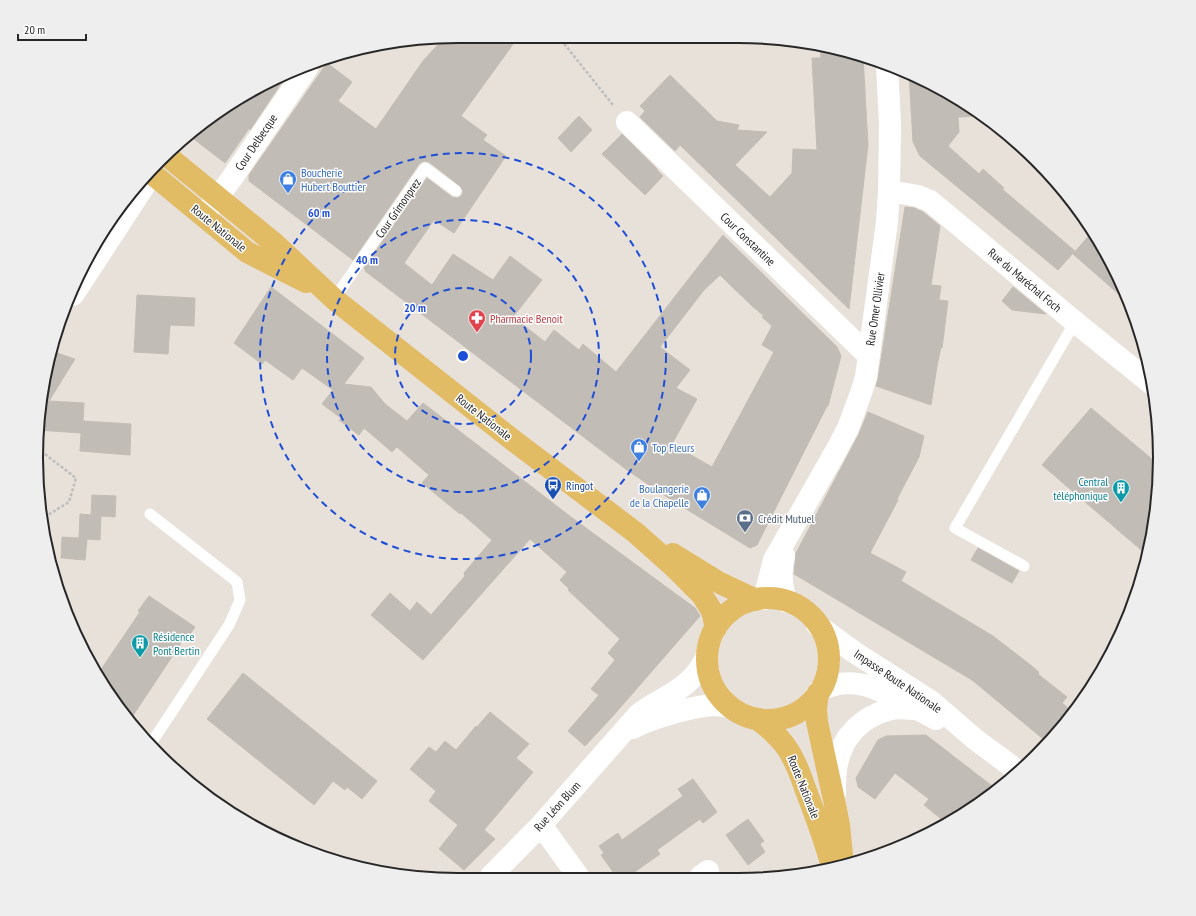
<svg xmlns="http://www.w3.org/2000/svg" width="1196" height="916" font-family="'PT Sans Narrow',sans-serif">
	<style>
		.building { fill: #c1bcb5; stroke: #c3bdb4; fill-rule: evenodd }
		.lines { fill: none; stroke-linecap: round; stroke-linejoin: round }
		.path { stroke: #bebebe; stroke-width: 2.5; stroke-dasharray: 3 2; stroke-linecap: butt }
		.service { stroke: #fff; stroke-width: 11 }
		.minor { stroke: #fff; stroke-width: 22 }
		.primary { stroke: #e2bb65; stroke-width: 22 }
		.ring { fill: none; stroke: #1d4ed8; stroke-width: 2; stroke-dasharray: 7 5 }
		.labels { text-anchor: middle; dominant-baseline: central; stroke-width: 3; stroke-linejoin: round; paint-order: stroke }
		.street-label { font-size: 12px; fill: #272727; stroke: #fff }
		.shop-label { font-size: 12px; fill: #366cbe; stroke: #fff; text-anchor: start }
		.health-label { font-size: 12px; fill: #be3a42; stroke: #fff; text-anchor: start }
		.culture-label { font-size: 12px; fill: #0d838f; stroke: #fff; text-anchor: end }
		.transit-label { font-size: 12px; fill: #164399; stroke: #fff; text-anchor: start }
		.service-label { font-size: 12px; fill: #4e5e75; stroke: #fff; text-anchor: start }
		.rim { fill: none; stroke: #272727; stroke-width: 2 }
		.centre { fill: #1d4ed8; stroke: #fff; stroke-width: 2 }
		.ring-label { font-size: 12px; text-anchor: middle; font-weight: bold; fill: #1d4ed8; stroke: #fff; stroke-width: 3; stroke-linejoin: round; paint-order: stroke }
	</style>
	<rect width="100%" height="100%" fill="#e8e1da"/>
	<!-- building -->
	<path class="building" d="M 458,36 L 519,36 L 461,116 L 487,135 L 483,140 L 506,156 L 454,233 L 434,220 L 404,263 L 432,285 L 453,254 L 493,280 L 510,256 L 542,280 L 513,317 L 545,342 L 554,330 L 579,350 L 583,344 L 616,372 L 723,235 L 837,347 L 841,356 L 828,406 L 827,406 L 757,545 L 750,548 L 673,501 L 627,470 L 365,271 L 365,269 L 364,268 L 427,178 L 452,197 L 458,198 L 462,195 L 463,191 L 460,186 L 429,162 L 425,161 L 422,162 L 419,164 L 353,260 L 249,181 L 249,175 L 327,63 L 352,82 L 338,101 L 376,129 L 423,61 L 444,38 ZM 720,275 L 751,305 L 764,316 L 762,317 L 772,326 L 762,345 L 774,352 L 712,467 L 672,444 L 697,399 L 676,388 L 690,370 L 660,347 L 704,290 Z
		M 820,46 L 847,50 L 863,56 L 868,145 L 849,309 L 680,145 L 675,151 L 640,117 L 645,111 L 640,106 L 670,75 L 717,121 L 739,125 L 737,130 L 767,132 L 735,165 L 770,197 L 792,173 L 793,149 L 817,150 L 812,58 L 821,58 Z
		M 909,74 L 925,80 L 983,116 L 958,117 L 959,132 L 948,146 L 979,174 L 983,169 L 1004,188 L 1002,189 L 1075,251 L 1058,270 L 920,156 L 913,142 Z
		M 282,78 L 284,79 L 250,130 L 250,127 L 225,163 L 190,136 L 247,93 Z
		M 579,116 L 592,130 L 571,152 L 558,138 Z
		M 622,134 L 657,169 L 657,170 L 663,176 L 645,195 L 602,154 Z
		M 905,207 L 914,208 L 923,212 L 940,226 L 931,285 L 941,286 L 939,300 L 948,301 L 942,348 L 941,347 L 937,366 L 931,405 L 876,386 L 878,379 Z
		M 1093,231 L 1128,297 L 1130,304 L 1073,254 Z
		M 271,287 L 364,358 L 344,384 L 371,387 L 385,404 L 407,421 L 423,403 L 571,517 L 695,608 L 700,616 L 612,717 L 585,746 L 568,731 L 599,695 L 591,689 L 615,660 L 608,653 L 620,639 L 568,590 L 569,589 L 560,580 L 567,572 L 530,539 L 423,660 L 371,615 L 390,593 L 410,611 L 417,602 L 431,615 L 465,576 L 464,573 L 492,540 L 461,513 L 460,514 L 422,483 L 429,475 L 397,447 L 392,452 L 364,428 L 359,435 L 339,420 L 341,418 L 322,404 L 333,390 L 302,368 L 293,380 L 265,360 L 262,364 L 234,343 Z
		M 1013,287 L 1046,314 L 1012,310 L 1002,301 Z
		M 137,295 L 195,298 L 194,326 L 170,325 L 168,354 L 134,352 Z
		M 57,353 L 75,359 L 49,401 L 84,403 L 83,421 L 131,424 L 130,455 L 80,451 L 81,433 L 37,430 L 47,368 Z
		M 1091,408 L 1159,465 L 1152,541 L 1147,555 L 1042,465 Z
		M 868,412 L 924,436 L 919,457 L 897,499 L 898,500 L 870,553 L 906,572 L 901,581 L 993,636 L 1028,663 L 1039,672 L 1038,674 L 1067,697 L 1062,703 L 1073,712 L 1048,743 L 972,680 L 794,574 L 796,553 L 859,434 Z
		M 92,495 L 116,496 L 115,517 L 101,516 L 100,540 L 87,539 L 85,560 L 61,558 L 62,537 L 79,538 L 80,514 L 91,515 Z
		M 978,548 L 1019,571 L 1012,583 L 971,560 Z
		M 149,596 L 195,627 L 185,642 L 183,640 L 130,720 L 107,692 L 98,674 L 140,612 L 138,611 Z
		M 243,673 L 377,781 L 362,799 L 347,787 L 345,790 L 333,781 L 314,805 L 207,719 Z
		M 490,712 L 529,744 L 516,758 L 533,772 L 484,830 L 495,839 L 464,870 L 439,849 L 458,825 L 429,801 L 436,791 L 410,769 L 429,747 L 436,752 L 445,741 L 456,750 L 476,726 L 477,727 Z
		M 926,735 L 996,789 L 972,809 L 945,822 L 924,805 L 929,799 L 895,773 L 875,799 L 858,787 L 856,778 L 878,740 L 886,736 Z
		M 693,779 L 717,812 L 703,823 L 700,819 L 657,850 L 660,854 L 629,876 L 616,876 L 601,855 L 604,853 L 599,846 L 618,833 L 622,840 L 683,796 L 678,789 Z
		M 748,819 L 764,841 L 760,844 L 765,852 L 748,865 L 726,835 Z"/>
	<g class="lines">
		<!-- path -->
		<path class="path" d="M 558,36 L 613,105
			M 37,448 L 76,478 L 69,502 L 43,518"/>
		<!-- service -->
		<path class="service" d="M 334,299 L 425,168 L 456,191
			M 1024,566 L 955,528 L 1075,322
			M 150,745 L 229,625 L 240,600 L 237,582 L 150,514"/>
		<!-- minor -->
		<path class="minor" d="M 627,122 L 869,356
			M 889,191 L 918,196 L 930,201 L 1075,322 L 1153,385
			M 206,213 L 232,178 L 307,68
			M 73,295 L 152,174
			M 784,556 C 780,572 781,587 787,602
			M 764,599 L 774,560 L 837,449 L 848,428 L 861,393 L 866,377 L 887,222 L 889,191 L 890,124 L 887,65
			M 817,625 L 854,652 L 932,702 L 976,740 L 1018,771
			M 820,690 C 851,675 875,687 903,702 C 914,708 925,713 936,719
			M 633,728 C 650,718 695,706 714,705 C 720,705 725,706 730,707
			M 835,793 C 835,780 835,766 840,753 C 849,728 871,712 897,708 C 903,708 910,709 915,709
			M 541,825 L 578,876
			M 491,876 L 541,825 L 638,715 C 655,701 678,694 693,677 C 699,671 703,664 707,656
			M 701,876 L 708,871"/>
		<!-- primary -->
		<path class="primary" d="M 166,155 L 274,243 L 334,299 L 514,441 L 636,533 L 673,566 L 702,595 L 712,611 L 716,628
			M 150,172 L 247,252 L 306,282
			M 673,554 L 720,583 L 756,600
			M707 659a61 61 0 1 1 122 0a61 61 0 1 1-122 0Z
			M 818,693 L 816,709 L 817,722 L 834,800 L 839,825 L 843,865
			M 757,719 C 767,726 776,734 784,744 C 794,757 800,773 805,788 C 815,814 825,840 832,867"/>
	</g>
	<!-- distance rings -->
	<g class="ring">
		<circle cx="463" cy="356" r="68"/>
		<circle cx="463" cy="356" r="136"/>
		<circle cx="463" cy="356" r="203"/>
	</g>
	<!-- icons -->
	<defs>
		<g id="shop-pin" transform="scale(0.9)"><path d="M0 17L-7.5 6A9.5 9.5 0 1 1 7.5 6Z" fill="#3f7fe0" stroke="#fff"/><path d="M-5-2.5h2.3a2.7 3.5 0 0 1 5.4 0H5L5.5 6h-11ZM-1.5-2.5h3a1.5 2.3 0 0 0-3 0Z" fill="#fff"/></g>
		<g id="pharmacy-pin" transform="scale(0.9)"><path d="M0 17L-7.5 6A9.5 9.5 0 1 1 7.5 6Z" fill="#e0444e" stroke="#fff"/><path d="M-2-6h4v4h4v4h-4v4h-4v-4h-4v-4h4Z" fill="#fff"/></g>
		<g id="bus-pin" transform="scale(0.9)"><path d="M0 17L-7.5 6A9.5 9.5 0 1 1 7.5 6Z" fill="#1a4fb4" stroke="#fff"/><path d="M-5-6H5V4H4V6H2V4H-2V6H-4V4H-5ZM-3.5-4V0h7V-4ZM-3.5 1.2v1.5H-2V1.2ZM2 1.2v1.5H3.5V1.2Z" fill="#fff"/></g>
		<g id="building-pin" transform="scale(0.9)"><path d="M0 17L-7.5 6A9.5 9.5 0 1 1 7.5 6Z" fill="#0f9aa8" stroke="#fff"/><path d="M-4-6H4V6H1V3H-1V6H-4ZM-2.5-4.3h1.7v1.8h-1.7ZM.8-4.3h1.7v1.8H.8ZM-2.5-1h1.7V.8h-1.7ZM.8-1h1.7V.8H.8Z" fill="#fff"/></g>
		<g id="bank-pin" transform="scale(0.9)"><path d="M0 17L-7.5 6A9.5 9.5 0 1 1 7.5 6Z" fill="#5c6f8a" stroke="#fff"/><path d="M-6-4H6V4H-6ZM0-2.3a2.3 2.3 0 1 0 0 4.6a2.3 2.3 0 1 0 0-4.6Z" fill="#fff"/></g>
	</defs>
	<g fill-rule="evenodd">
		<use href="#shop-pin" x="288" y="179"/>
		<use href="#pharmacy-pin" x="477" y="318"/>
		<use href="#shop-pin" x="639" y="447"/>
		<use href="#bus-pin" x="553" y="485"/>
		<use href="#building-pin" x="1121" y="488"/>
		<use href="#shop-pin" x="702" y="495"/>
		<use href="#bank-pin" x="745" y="518"/>
		<use href="#building-pin" x="140" y="643"/>
	</g>
	<g class="labels">
		<!-- street labels -->
		<g class="street-label">
			<text transform="translate(256 142) rotate(-56)">Cour Delbecque</text>
			<text transform="translate(398 208) rotate(-55)">Cour Grimonprez</text>
			<text transform="translate(219 228) rotate(39)">Route Nationale</text>
			<text transform="translate(748 239) rotate(44)">Cour Constantine</text>
			<text transform="translate(1025 280) rotate(40)">Rue du Maréchal Foch</text>
			<text transform="translate(875 309) rotate(-82)">Rue Omer Ollivier</text>
			<text transform="translate(484 417) rotate(38)">Route Nationale</text>
			<text transform="translate(898 681) rotate(34)">Impasse Route Nationale</text>
			<text transform="translate(804 787) rotate(68)">Route Nationale</text>
			<text transform="translate(557 806) rotate(-48)">Rue Léon Blum</text>
		</g>
		<!-- shop labels -->
		<g class="shop-label">
			<text x="301" y="172">Boucherie<tspan x="301" dy="14">Hubert Bouttier</tspan></text>
			<text x="652" y="447">Top Fleurs</text>
			<text x="689" y="488" text-anchor="end">Boulangerie<tspan x="689" dy="14">de la Chapelle</tspan></text>
		</g>
		<!-- health labels -->
		<g class="health-label">
			<text x="490" y="318">Pharmacie Benoit</text>
		</g>
		<!-- culture labels -->
		<g class="culture-label">
			<text x="1108" y="481">Central<tspan x="1108" dy="14">téléphonique</tspan></text>
			<text x="153" y="636" text-anchor="start">Résidence<tspan x="153" dy="14">Pont Bertin</tspan></text>
		</g>
		<!-- transit labels -->
		<g class="transit-label">
			<text x="566" y="485">Ringot</text>
		</g>
		<!-- service labels -->
		<g class="service-label">
			<text x="758" y="518">Crédit Mutuel</text>
		</g>
	</g>
	<!-- crop -->
	<path d="M0 0H1196V916H0ZM458 43H738A415 415 0 0 1 1153 458V458A415 415 0 0 1 738 873H458A415 415 0 0 1 43 458V458A415 415 0 0 1 458 43Z" fill="#eee" fill-rule="evenodd"/>
	<path class="rim" d="M458 43H738A415 415 0 0 1 1153 458V458A415 415 0 0 1 738 873H458A415 415 0 0 1 43 458V458A415 415 0 0 1 458 43Z"/>
	<circle cx="463" cy="356" r="6" class="centre"/>
	<g class="ring-label">
		<text x="319" y="217">60 m</text>
		<text x="367" y="264">40 m</text>
		<text x="415" y="312">20 m</text>
	</g>
	<!-- scale -->
	<path d="M18 34v6h68v-6" fill="none" stroke="#272727" stroke-width="2"/>
	<text x="24" y="34" font-size="12" fill="#272727" stroke="#ffffff" stroke-width="3" paint-order="stroke">20 m</text>
</svg>
